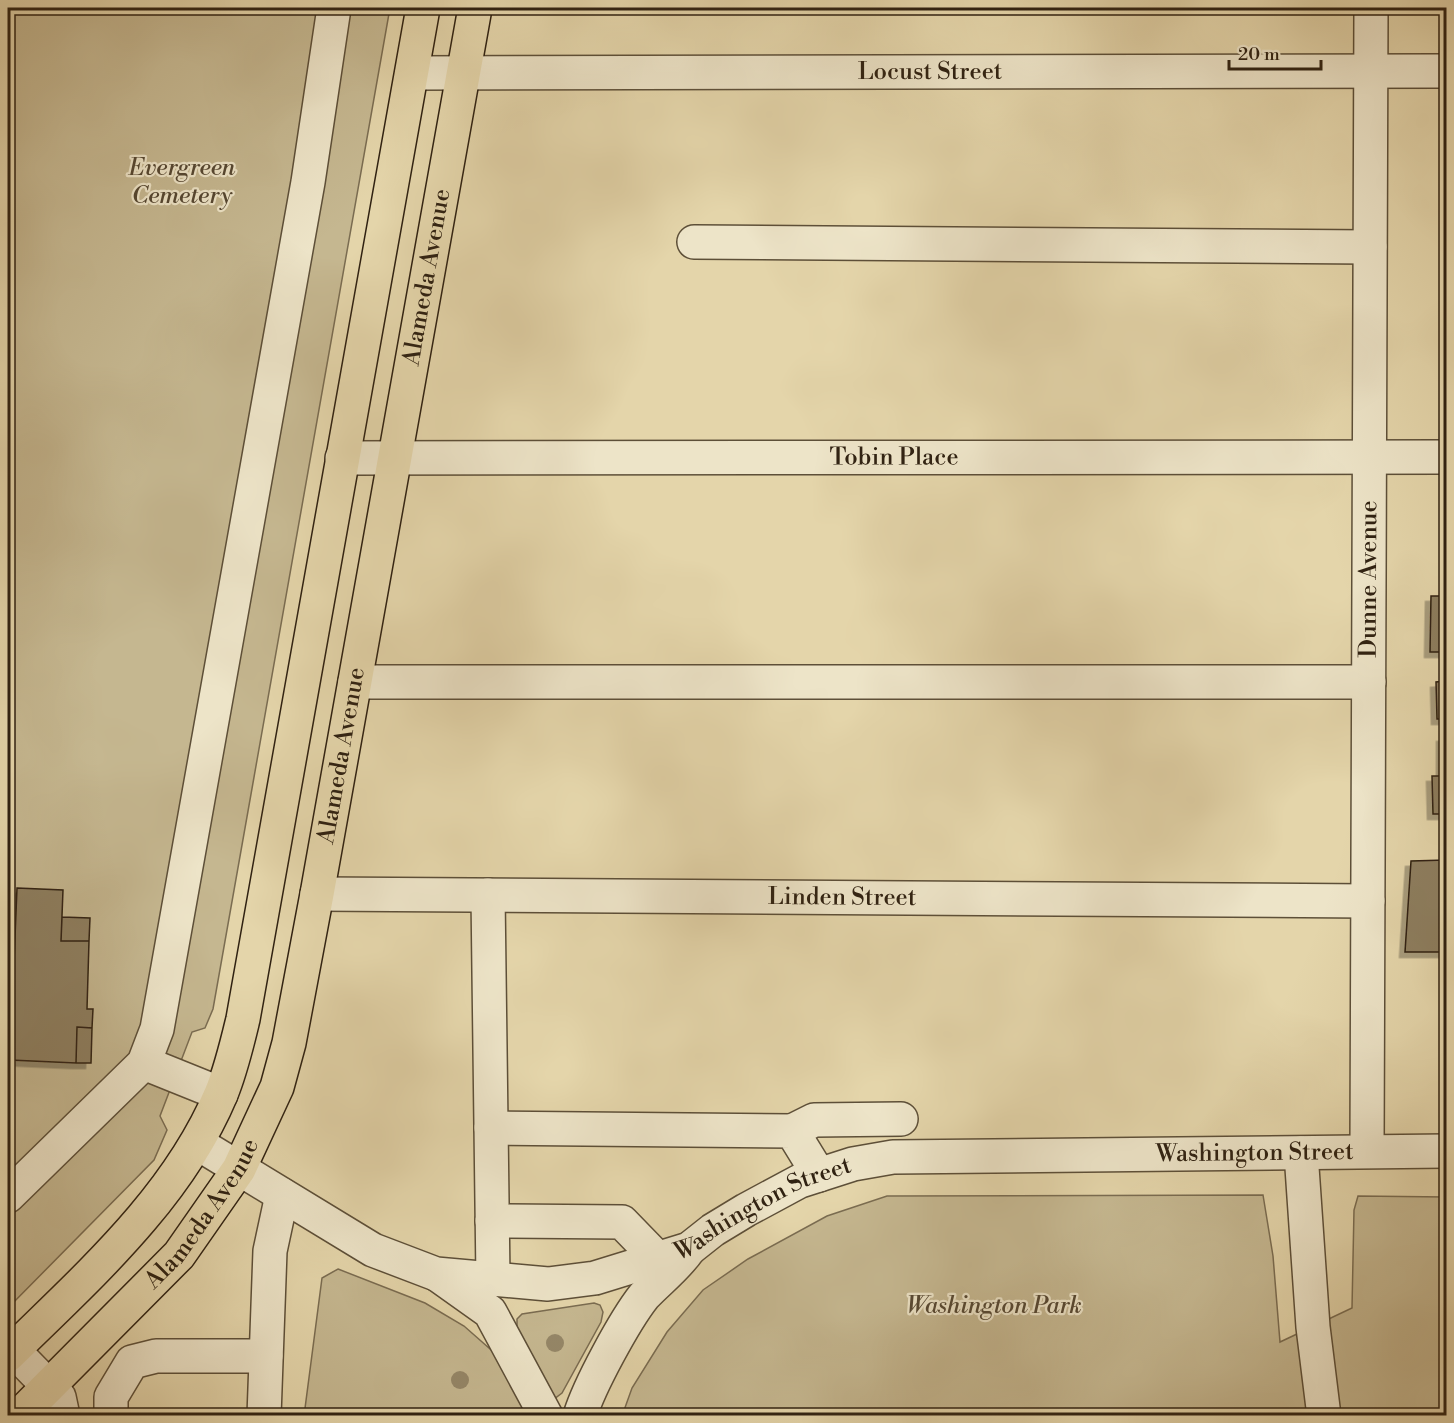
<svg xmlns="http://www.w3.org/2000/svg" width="1454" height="1423" font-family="'Libre Bodoni',serif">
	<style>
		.green { fill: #c5b790; stroke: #7a6c51; stroke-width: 1.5 }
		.building { fill: #8e7f61; stroke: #302212; stroke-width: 1.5; filter: url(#shadow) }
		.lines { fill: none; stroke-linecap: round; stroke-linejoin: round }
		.minor-casing { stroke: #5d4f38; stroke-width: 36 }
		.major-casing { stroke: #302212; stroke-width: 36 }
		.minor { stroke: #ede4c8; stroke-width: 33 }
		.major { stroke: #e4d5aa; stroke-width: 33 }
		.tree { fill: #958768 }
		.labels { text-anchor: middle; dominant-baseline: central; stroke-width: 4.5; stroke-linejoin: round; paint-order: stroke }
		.street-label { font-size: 24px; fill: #302212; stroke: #ede4c8 }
		.park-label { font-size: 24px; font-style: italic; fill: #554732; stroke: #ede4c8 }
	</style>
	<defs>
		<filter id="shadow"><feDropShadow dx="-5.5" dy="5.5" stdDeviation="0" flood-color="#0004"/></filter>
	</defs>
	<rect width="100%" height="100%" fill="#e4d5aa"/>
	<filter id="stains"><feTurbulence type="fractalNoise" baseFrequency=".00333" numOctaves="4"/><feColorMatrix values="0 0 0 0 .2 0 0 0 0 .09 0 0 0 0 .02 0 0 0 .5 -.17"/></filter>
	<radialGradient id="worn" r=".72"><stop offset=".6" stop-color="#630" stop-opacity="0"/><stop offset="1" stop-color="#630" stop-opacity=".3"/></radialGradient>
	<!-- green -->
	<path class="green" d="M 8,8 L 390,8 L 213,1009 L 205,1028 L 192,1032 L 160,1116 L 167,1130 L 154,1160 L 8,1308 Z
		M 1263,1195 L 1273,1256 L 1280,1342 L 1352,1308 L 1354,1210 L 1358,1196 L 1446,1197 L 1446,1415 L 622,1416 L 632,1388 L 667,1332 L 703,1290 L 748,1259 L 827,1216 L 887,1196 Z
		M 338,1269 L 425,1303 L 464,1326 L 498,1356 L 528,1416 L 304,1416 L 322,1278 Z
		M 594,1303 L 600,1305 L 603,1312 L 601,1322 L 562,1393 L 554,1399 L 517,1328 L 517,1319 L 522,1314 Z"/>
	<!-- building -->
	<path class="building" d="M 1431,596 L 1446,596 L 1446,652 L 1430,652 Z
		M 1446,681 L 1446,719 L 1437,719 L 1436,682 Z
		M 1442,736 L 1446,736 L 1446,814 L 1433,814 L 1432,776 L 1442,776 Z
		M 1446,860 L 1446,952 L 1405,952 L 1411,861 Z
		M 17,888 L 63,890 L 61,941 L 89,941 L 87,1009 L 93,1009 L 92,1028 L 77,1027 L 76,1063 L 10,1060 Z
		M 62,917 L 90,918 L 89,941 L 61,941 Z
		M 77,1027 L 92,1028 L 91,1063 L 76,1063 Z"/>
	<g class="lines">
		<!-- minor casing -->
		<g class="minor-casing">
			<g id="minor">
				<path id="s1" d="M 412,73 L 1446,71"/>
				<path d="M 694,242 L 1370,247"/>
				<path id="s2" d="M 342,458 L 1446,457"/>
				<path d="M 355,682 L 1369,682"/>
				<path id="s3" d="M 317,894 L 1368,901"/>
				<path d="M 488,895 L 493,1279"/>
				<path d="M 144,1063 L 221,1094"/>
				<path d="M 491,1128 L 792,1131 L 819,1175"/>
				<path d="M 792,1131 L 814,1120 L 901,1119"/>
				<path id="s4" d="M 197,1143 L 373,1250 L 436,1274 L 548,1284 L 595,1278 L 689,1249 L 713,1230 L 746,1210 L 800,1181 L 853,1164 L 893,1157 L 1446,1151"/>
				<path id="s5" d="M 1367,1151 L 1371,8"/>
				<path d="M 1301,1153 L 1313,1327 L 1324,1416"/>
				<path d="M 8,1196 L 144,1063 L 157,1029 L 308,182 L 334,8"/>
				<path d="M 492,1221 L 622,1222 L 657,1258"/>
				<path d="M 438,1275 L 490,1312 L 546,1416"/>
				<path d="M 13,1350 L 59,1397 L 63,1416"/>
				<path d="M 111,1416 L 111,1397 L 132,1362 L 156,1356 L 266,1356"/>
				<path d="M 264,1416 L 270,1251 L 282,1195"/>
				<path d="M 580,1416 C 589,1386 625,1320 644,1296 C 659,1280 677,1267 689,1249"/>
			</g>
		</g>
		<!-- major casing -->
		<g class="major-casing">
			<g id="major">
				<path d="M 8,1355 C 87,1277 177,1199 221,1094 C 231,1070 237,1044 243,1019 L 423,8"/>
				<path id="s6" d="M 19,1416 L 179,1255 L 239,1169 L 277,1087 L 289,1043 L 317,894 L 475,8"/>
			</g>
		</g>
		<!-- minor -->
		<use href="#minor" class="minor"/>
		<!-- major -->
		<use href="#major" class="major"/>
	</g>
	<!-- trees -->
	<g class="tree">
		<circle cx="555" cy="1343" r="9"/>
		<circle cx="460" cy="1380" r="9"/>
	</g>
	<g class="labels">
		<!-- street labels -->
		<g class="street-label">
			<text stroke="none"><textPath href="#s1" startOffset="518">Locust Street</textPath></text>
			<text stroke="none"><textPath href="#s6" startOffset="1246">Alameda Avenue</textPath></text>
			<text stroke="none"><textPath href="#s2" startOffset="552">Tobin Place</textPath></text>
			<text stroke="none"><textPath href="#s5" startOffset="572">Dunne Avenue</textPath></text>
			<text stroke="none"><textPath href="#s6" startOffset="760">Alameda Avenue</textPath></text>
			<text stroke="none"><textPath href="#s3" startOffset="525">Linden Street</textPath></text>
			<text stroke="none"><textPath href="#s4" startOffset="1120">Washington Street</textPath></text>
			<text stroke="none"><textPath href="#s4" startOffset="616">Washington Street</textPath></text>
			<text stroke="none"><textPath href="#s6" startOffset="274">Alameda Avenue</textPath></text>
		</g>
		<!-- park labels -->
		<g class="park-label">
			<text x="182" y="168">Evergreen<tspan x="182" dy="28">Cemetery</tspan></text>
			<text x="994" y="1306">Washington Park</text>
		</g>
	</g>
	<!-- margin -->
	<rect width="1454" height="1423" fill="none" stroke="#e4d5aa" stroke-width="30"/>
	<rect x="9" y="9" width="1436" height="1405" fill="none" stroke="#302212" stroke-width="3"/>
	<rect x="15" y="15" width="1424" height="1393" fill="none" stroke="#302212" stroke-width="1.5"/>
	<!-- scale -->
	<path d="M1229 60v9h92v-9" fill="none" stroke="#302212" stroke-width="3"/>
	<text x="1238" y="60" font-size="18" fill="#302212" stroke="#ede4c8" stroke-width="4.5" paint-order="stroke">20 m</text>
	<rect width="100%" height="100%" filter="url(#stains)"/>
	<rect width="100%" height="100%" fill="url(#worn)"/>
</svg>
